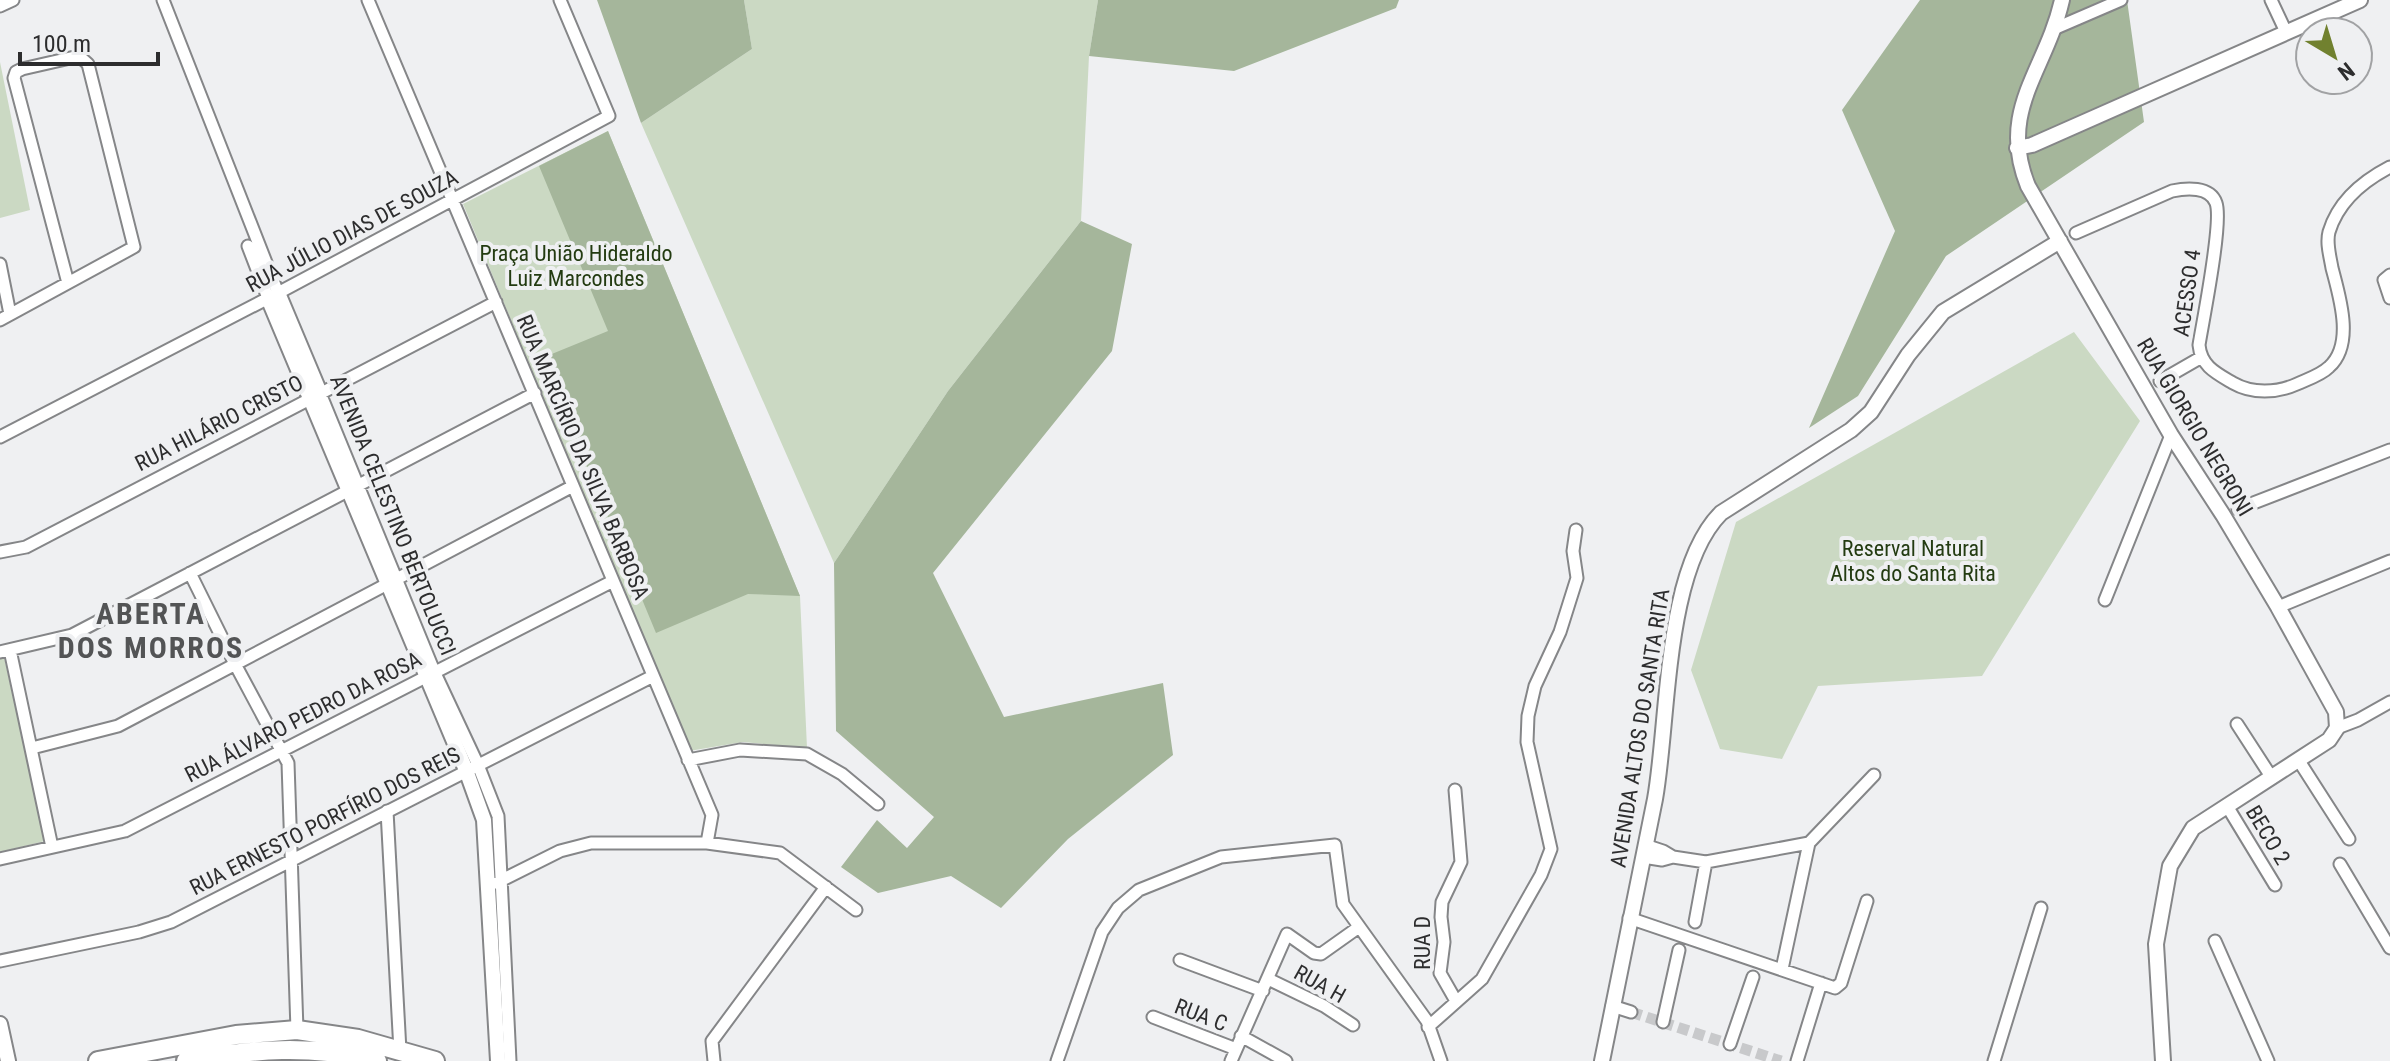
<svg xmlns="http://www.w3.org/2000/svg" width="2390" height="1061" font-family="'Roboto Condensed',sans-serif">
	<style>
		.green { fill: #cbd9c3 }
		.forest { fill: #a5b69b }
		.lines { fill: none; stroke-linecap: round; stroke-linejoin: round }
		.minor-tunnel { stroke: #c8c9cb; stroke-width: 11; stroke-dasharray: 11 5.5; stroke-linecap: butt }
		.minor-casing { stroke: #858688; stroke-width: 15 }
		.tertiary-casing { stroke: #858688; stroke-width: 18 }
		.primary-casing { stroke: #858688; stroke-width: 22 }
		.minor { stroke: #fff; stroke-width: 11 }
		.tertiary { stroke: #fff; stroke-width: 14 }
		.primary { stroke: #fff; stroke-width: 18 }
		.labels { text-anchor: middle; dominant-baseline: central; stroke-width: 8; stroke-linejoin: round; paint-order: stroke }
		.street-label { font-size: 22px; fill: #2d2d2e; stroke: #eff0f2 }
		.park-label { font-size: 22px; fill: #233b11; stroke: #eff0f2 }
		.district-label { font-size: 30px; font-weight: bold; letter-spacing: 2px; fill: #535455; stroke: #eff0f2 }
	</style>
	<rect width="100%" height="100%" fill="#eff0f2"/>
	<!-- green -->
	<path class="green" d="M 744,0 L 1098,0 L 1089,56 L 1081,221 L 948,391 L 834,563 L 641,123 L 752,49 Z
		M 0,62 L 30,210 L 0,218 Z
		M 608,131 L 800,596 L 807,748 L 743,742 L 689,751 L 463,204 Z
		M 2074,332 L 2140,421 L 1982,676 L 1818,686 L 1782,759 L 1720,749 L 1691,670 L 1736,522 Z
		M 4,657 L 45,841 L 0,852 L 0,658 Z"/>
	<!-- forest -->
	<path class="forest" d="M 597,0 L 744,0 L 752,49 L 641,123 Z
		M 1098,0 L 1399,0 L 1396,8 L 1234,71 L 1089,56 Z
		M 1920,0 L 2127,0 L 2144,122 L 1946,256 L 1858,396 L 1809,428 L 1895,231 L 1842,110 Z
		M 608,131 L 800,596 L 748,594 L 656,633 L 542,358 L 608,331 L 539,166 Z
		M 1081,221 L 1132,244 L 1112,351 L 933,573 L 1004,717 L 1163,683 L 1173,755 L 1068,839 L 1001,908 L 951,876 L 878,893 L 841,867 L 877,820 L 907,848 L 934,817 L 836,731 L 834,563 L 948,391 Z"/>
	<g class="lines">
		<!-- minor-tunnel -->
		<path class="minor-tunnel" d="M 1631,1012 L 1781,1061"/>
		<!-- minor casing -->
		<g class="minor-casing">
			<path id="minor" d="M 163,0 L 278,293
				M 368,0 L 712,815 L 707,843
				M 2271,0 L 2286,32
				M 0,6 L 13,0
				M 2056,28 L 2121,0
				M 2076,233 L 2172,191 C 2186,188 2210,186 2216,203 C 2223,222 2203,320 2199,345 C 2201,366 2216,373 2233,383 C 2252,394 2277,393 2297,384 C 2308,379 2321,375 2329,367 C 2355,344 2339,295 2332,268 C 2330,256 2326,243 2329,232 C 2338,202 2363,181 2390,167
				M 248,246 L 268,298
				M 0,264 L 10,314
				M 2390,275 L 2384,280 L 2390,298
				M 0,320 L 134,247 L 88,64 L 79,56 L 22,69 L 16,72 L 14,78 L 68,283
				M 2160,381 L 2200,358
				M 320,393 L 434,671 L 478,765 L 498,816 L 510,1061
				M 0,437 L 278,293 L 609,116 L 560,0
				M 2238,509 L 2390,450
				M 0,552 L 26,547 L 496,302
				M 190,573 L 235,664 L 288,763 L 297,1030
				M 2105,600 L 2171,435
				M 2278,607 L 2390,561
				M 10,650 L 52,847
				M 0,652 L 72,635 L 535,393
				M 2237,724 L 2272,778
				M 2337,728 L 2358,720 L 2390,702
				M 32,748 L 118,726 L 573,486
				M 688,760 L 740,750 L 807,754 L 842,774 L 878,804
				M 2299,761 L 2349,839
				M 1455,790 L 1461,862 L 1442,902 L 1441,917 L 1444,942 L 1440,973 L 1456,1001
				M 2227,806 L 2275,885
				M 387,811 L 400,1051
				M 1645,845 L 1663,851 L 1673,857
				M 1643,857 L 1662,860 L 1673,857 L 1706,862 L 1809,843 L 1874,775
				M 0,859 L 125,831 L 613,581
				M 2340,864 L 2390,948
				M 496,883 L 560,851 L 591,843 L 707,843 L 780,853 L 856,910
				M 1629,918 L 1835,988 L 1841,983 L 1867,901
				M 1695,922 L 1706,862
				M 2215,941 L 2268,1061
				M 1180,960 L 1263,991
				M 0,961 L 139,932 L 171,922 L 653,676
				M 1782,969 L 1809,843
				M 1268,979 L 1324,1006 L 1353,1025
				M 1612,1006 L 1631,1012
				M 1153,1017 L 1236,1049
				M 1663,1022 L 1679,950
				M 1428,1027 L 1482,979 L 1541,875 L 1551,849 L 1527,742 L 1528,716 L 1535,686 L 1560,632 L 1577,578 L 1573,551 L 1576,530
				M 1241,1036 L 1286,1061
				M 1730,1044 L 1753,977
				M 714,1061 L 712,1041 L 826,887
				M 1057,1061 L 1102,932 L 1118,908 L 1139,890 L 1221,857 L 1335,845 L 1343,904 L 1427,1021 L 1441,1061
				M 1231,1061 L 1287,934 L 1314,953 L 1321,954 L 1359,927
				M 1797,1061 L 1821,983
				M 1994,1061 L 2041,908"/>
		</g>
		<!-- tertiary casing -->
		<g class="tertiary-casing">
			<path id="tertiary" d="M 2062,0 C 2046,71 1997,110 2028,186 L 2171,435 L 2223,515 L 2278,607 L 2336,712 L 2337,728 L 2329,740 L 2193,828 L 2170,866 L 2156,944 L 2163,1061
				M 2017,148 L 2032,145 L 2360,0
				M 278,293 L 320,393
				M 268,298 L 466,770 L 484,820 L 498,1061
				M 0,1024 L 8,1061
				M 1602,1061 C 1619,973 1638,886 1655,799 C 1669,721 1664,570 1721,513 L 1851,430 L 1871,412 L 1908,355 L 1943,312 L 2060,241"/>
		</g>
		<!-- primary casing -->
		<g class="primary-casing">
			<path id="primary" d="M 98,1061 L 236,1035 L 297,1030 L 358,1039 L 435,1061
				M 186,1061 C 251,1049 313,1044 377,1061"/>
		</g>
		<!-- minor -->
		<use href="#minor" class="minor"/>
		<!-- tertiary -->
		<use href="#tertiary" class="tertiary"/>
		<!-- primary -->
		<use href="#primary" class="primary"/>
	</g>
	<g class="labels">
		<!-- street labels -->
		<g class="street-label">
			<text transform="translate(352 231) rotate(-28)">RUA JÚLIO DIAS DE SOUZA</text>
			<text transform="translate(2187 293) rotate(-82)">ACESSO 4</text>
			<text transform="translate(219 423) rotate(-27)">RUA HILÁRIO CRISTO</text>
			<text transform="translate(2195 427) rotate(59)">RUA GIORGIO NEGRONI</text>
			<text transform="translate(583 457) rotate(67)">RUA MARCÍRIO DA SILVA BARBOSA</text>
			<text transform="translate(393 515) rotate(68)">AVENIDA CELESTINO BERTOLUCCI</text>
			<text transform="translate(303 717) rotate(-27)">RUA ÁLVARO PEDRO DA ROSA</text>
			<text transform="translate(1640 728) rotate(-81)">AVENIDA ALTOS DO SANTA RITA</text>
			<text transform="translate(325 821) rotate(-27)">RUA ERNESTO PORFÍRIO DOS REIS</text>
			<text transform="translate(2268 835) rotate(59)">BECO 2</text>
			<text transform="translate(1422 943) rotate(-90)">RUA D</text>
			<text transform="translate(1320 984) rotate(29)">RUA H</text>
			<text transform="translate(1201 1015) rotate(21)">RUA C</text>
		</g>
		<!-- park labels -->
		<g class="park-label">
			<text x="576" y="253">Praça União Hideraldo<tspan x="576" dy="25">Luiz Marcondes</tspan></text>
			<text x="1913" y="548">Reserval Natural<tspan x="1913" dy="25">Altos do Santa Rita</tspan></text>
		</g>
		<!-- district labels -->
		<g class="district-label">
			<text x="151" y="613">ABERTA<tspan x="151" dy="34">DOS MORROS</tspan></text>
		</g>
	</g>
	<!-- north arrow -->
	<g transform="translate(2334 56) rotate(142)"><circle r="38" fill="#eff0f2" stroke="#a1a2a4" stroke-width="2"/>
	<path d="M0-6L14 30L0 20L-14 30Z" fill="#71812f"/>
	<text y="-12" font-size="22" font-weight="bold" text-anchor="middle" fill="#2d2d2e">N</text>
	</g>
	<!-- scale -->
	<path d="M20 52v12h138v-12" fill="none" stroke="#2d2d2e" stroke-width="4"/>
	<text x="32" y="52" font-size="24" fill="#2d2d2e" stroke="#eff0f2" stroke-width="6" paint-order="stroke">100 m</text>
</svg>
